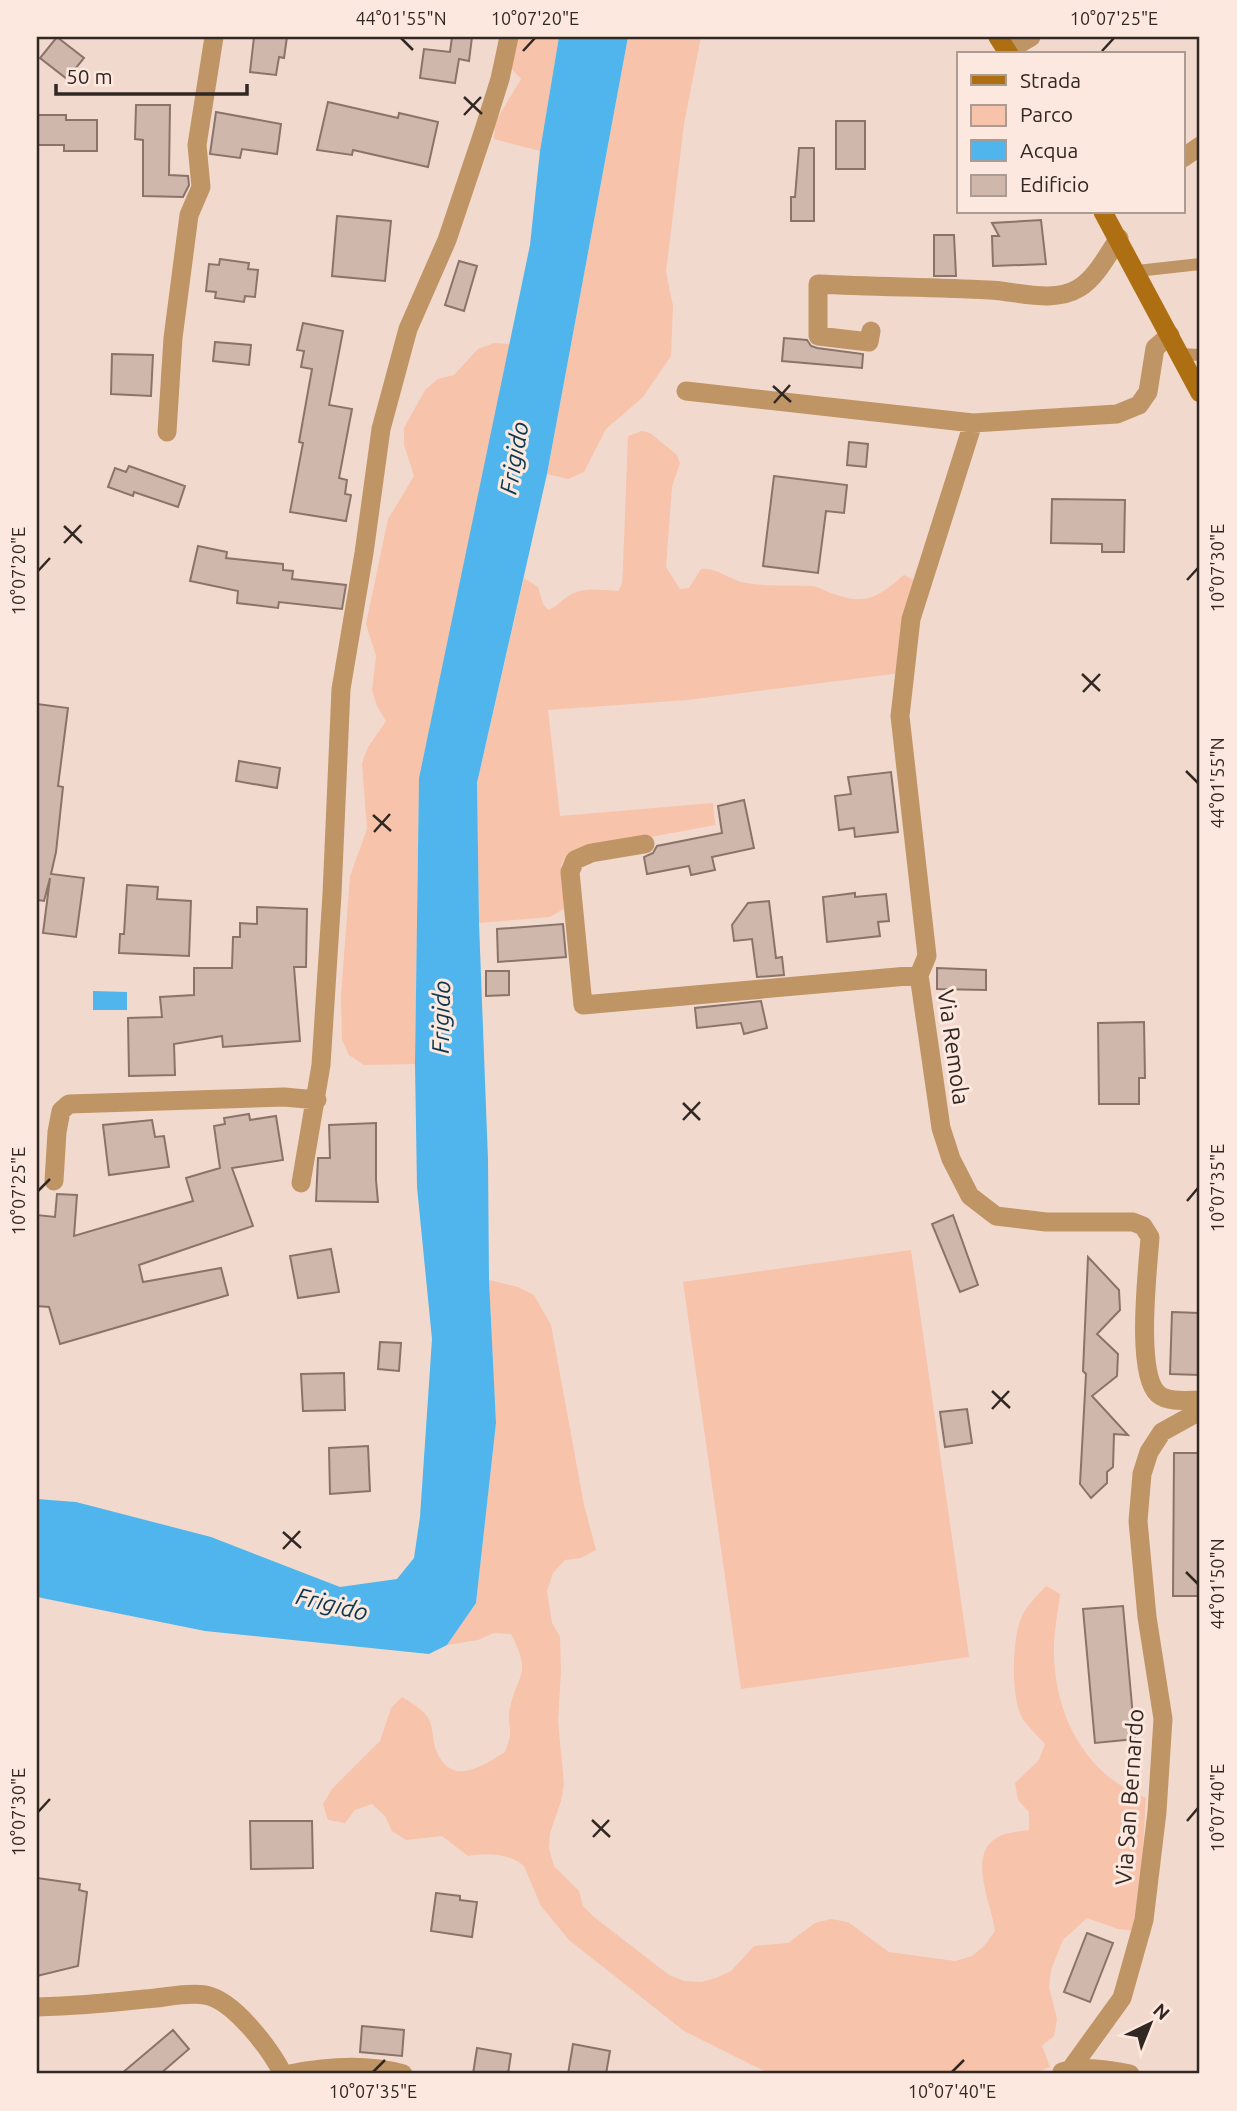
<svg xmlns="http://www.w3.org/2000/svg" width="1237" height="2111" font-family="Ubuntu,sans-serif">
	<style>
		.green { fill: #f7c3ab }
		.water { fill: #4fb5ec }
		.building { fill: #cfb7ac; stroke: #8a746a; stroke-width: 2 }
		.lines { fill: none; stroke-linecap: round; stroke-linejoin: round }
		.service { stroke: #c09565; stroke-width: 12 }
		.minor { stroke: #c09565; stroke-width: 19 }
		.secondary { stroke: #ae6f12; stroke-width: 19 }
		.ticks { fill: none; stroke: #312723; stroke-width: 2.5 }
		.labels { text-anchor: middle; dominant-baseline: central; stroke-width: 6; stroke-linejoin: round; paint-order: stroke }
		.street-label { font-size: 23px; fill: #312723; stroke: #fce8de }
		.water-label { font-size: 24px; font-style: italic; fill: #0b384e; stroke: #fce8de }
		.neatline { fill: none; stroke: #312723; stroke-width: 2.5 }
		.ticks-label { font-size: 18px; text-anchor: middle; fill: #312723 }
	</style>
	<rect width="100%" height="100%" fill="#f2d9ce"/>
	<!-- green -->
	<path class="green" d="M 517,37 L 559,37 L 540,151 L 494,139 L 495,122 L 521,79 L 511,68 Z
		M 628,37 L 701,37 L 684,124 L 666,272 L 673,306 L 671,356 L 643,397 L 606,429 L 584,472 L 568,479 L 547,474 Z
		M 494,343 L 511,344 L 419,778 L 415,1064 L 364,1065 L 349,1055 L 342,1040 L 341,996 L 350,876 L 367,829 L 362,763 L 368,747 L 386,721 L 377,706 L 372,690 L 376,656 L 366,624 L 388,519 L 414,476 L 404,445 L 404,428 L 425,390 L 438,379 L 454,375 L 478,349 Z
		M 642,431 L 650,433 L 677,455 L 680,463 L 672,487 L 666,567 L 680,589 L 689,588 L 701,569 C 715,567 727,578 741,582 C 764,587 788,585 812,586 C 821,587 828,593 837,595 C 869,606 881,594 904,575 L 916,581 L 901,673 L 688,700 L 548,710 L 560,816 L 713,803 L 715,825 L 570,852 L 561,865 L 565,908 L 550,917 L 479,923 L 477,783 L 524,578 L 538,587 L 543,604 L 548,610 C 556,607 560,602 567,597 C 582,586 601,590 618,591 L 622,584 L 623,567 L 628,436 Z
		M 911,1250 L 969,1657 L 741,1689 L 683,1282 Z
		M 489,1280 L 518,1287 L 534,1295 L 551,1325 L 584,1505 L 596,1550 L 581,1558 L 565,1560 L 553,1573 L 547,1591 L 552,1623 L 560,1637 L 561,1671 L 558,1721 L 564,1784 L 561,1801 L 550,1833 L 549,1849 L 554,1866 L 579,1891 L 583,1906 L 594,1917 L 669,1975 L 684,1981 L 701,1982 L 716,1978 L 731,1971 L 754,1946 L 788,1943 L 815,1923 L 831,1919 L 848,1922 L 889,1952 L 955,1961 L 972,1956 L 984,1946 L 995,1931 C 992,1903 964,1851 1002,1835 C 1010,1832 1021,1831 1029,1830 L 1029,1812 L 1018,1800 L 1015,1783 L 1039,1760 L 1045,1744 C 1038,1736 1029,1728 1023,1719 C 1010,1699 1012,1637 1022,1616 C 1027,1605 1038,1595 1046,1586 L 1060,1594 C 1058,1612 1054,1630 1054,1648 C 1053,1712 1084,1775 1146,1798 L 1142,1866 L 1134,1931 L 1118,1929 L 1087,1918 L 1063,1940 L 1051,1970 L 1049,1987 L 1057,2019 L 1054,2036 L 1042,2046 L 1050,2067 L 1031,2074 L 770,2074 L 684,2031 L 569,1940 L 541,1906 L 524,1866 C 510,1853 485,1853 468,1856 L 442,1836 L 406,1840 L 392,1831 L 385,1816 L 372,1804 L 355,1810 L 345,1823 L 328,1820 L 323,1804 L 332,1789 L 380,1741 L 391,1708 L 402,1697 C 411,1703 423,1709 428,1718 C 434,1727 432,1741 436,1750 C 451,1788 482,1766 505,1752 C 507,1747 509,1741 510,1736 C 511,1729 508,1721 509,1714 C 515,1674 534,1678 511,1634 L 494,1633 L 478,1640 L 447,1645 L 476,1603 L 496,1423 Z"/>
	<!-- water -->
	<path class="water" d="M 559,37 L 628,37 L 547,474 L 477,783 L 479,923 L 488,1160 L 489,1280 L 496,1423 L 476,1603 L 447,1645 L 429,1654 L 205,1631 L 37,1597 L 37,1499 L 76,1502 L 211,1537 L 340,1587 L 397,1579 L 414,1558 L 420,1517 L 432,1339 L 417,1187 L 415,1064 L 419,778 L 530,245 L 540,151 Z
		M 93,991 L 127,992 L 127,1010 L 93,1010 Z"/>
	<!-- building -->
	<path class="building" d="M 57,37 L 84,58 L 67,79 L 40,58 Z
		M 254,37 L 287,37 L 284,58 L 279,57 L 276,75 L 250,72 Z
		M 452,37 L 472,37 L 469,61 L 459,59 L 455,83 L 420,78 L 424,49 L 450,52 Z
		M 328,102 L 398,118 L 399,113 L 438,122 L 428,167 L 353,150 L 352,155 L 317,150 Z
		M 136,105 L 170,105 L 169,175 L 188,176 L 189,185 L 183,197 L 143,196 L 143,140 L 135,139 Z
		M 216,112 L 281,124 L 277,154 L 242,149 L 240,158 L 210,154 Z
		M 37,115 L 66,115 L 66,120 L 97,120 L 97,151 L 64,151 L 64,145 L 37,145 Z
		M 836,121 L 865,121 L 865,169 L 836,169 Z
		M 799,148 L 814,148 L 814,221 L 791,221 L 791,197 L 795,197 Z
		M 337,216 L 391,221 L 385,281 L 332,276 Z
		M 1041,220 L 1046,264 L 993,266 L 992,236 L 999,236 L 992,223 Z
		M 934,235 L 954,235 L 956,276 L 934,276 Z
		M 220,259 L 249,263 L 248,269 L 258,270 L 255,297 L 245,296 L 244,302 L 215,298 L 216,292 L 206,291 L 209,264 L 219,265 Z
		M 459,261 L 477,266 L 464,311 L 445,305 Z
		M 303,323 L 343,331 L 329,405 L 352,409 L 339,478 L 347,480 L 345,494 L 351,495 L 346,521 L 290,512 L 303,443 L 299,442 L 312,369 L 301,367 L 304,351 L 297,350 Z
		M 784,338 L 807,340 L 811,346 L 817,348 L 863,354 L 862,368 L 782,361 Z
		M 215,342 L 251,345 L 249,365 L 213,361 Z
		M 112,354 L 153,355 L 151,396 L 111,394 Z
		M 849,442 L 868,444 L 866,467 L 847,465 Z
		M 129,466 L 185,486 L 178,507 L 134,492 L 133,496 L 108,487 L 115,468 L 126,472 Z
		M 774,476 L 847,485 L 844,513 L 826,511 L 818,573 L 763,566 Z
		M 1052,499 L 1125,500 L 1124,552 L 1102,552 L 1102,544 L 1051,543 Z
		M 198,546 L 227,552 L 226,558 L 283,564 L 283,570 L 293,571 L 292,579 L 346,585 L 342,609 L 279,602 L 278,608 L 237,603 L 238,591 L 190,581 Z
		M 37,704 L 68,708 L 58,786 L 63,787 L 56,852 L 51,874 L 84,878 L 76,937 L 43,933 L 50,878 L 44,901 L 37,900 Z
		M 239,761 L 280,768 L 277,788 L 236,781 Z
		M 891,772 L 898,832 L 855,837 L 854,828 L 839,830 L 835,796 L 851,794 L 848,777 Z
		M 744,800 L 754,848 L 712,857 L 715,870 L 691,875 L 689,866 L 647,874 L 644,857 L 653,853 L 657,846 L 722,833 L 718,806 Z
		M 127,885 L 158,887 L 157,899 L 191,901 L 189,956 L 119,953 L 120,934 L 124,934 Z
		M 855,893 L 855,897 L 886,894 L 889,921 L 878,922 L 880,936 L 827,942 L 823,897 Z
		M 769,901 L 776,958 L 782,957 L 784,975 L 757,977 L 752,939 L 734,941 L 732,925 L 748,903 Z
		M 257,907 L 307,909 L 306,967 L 294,967 L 300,1041 L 223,1047 L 222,1036 L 174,1044 L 175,1075 L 129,1076 L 128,1018 L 162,1017 L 160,997 L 194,995 L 194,968 L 232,968 L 233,937 L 240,937 L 240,923 L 257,924 Z
		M 563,924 L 566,957 L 498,962 L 497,929 Z
		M 937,968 L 986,970 L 986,990 L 937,989 Z
		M 486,971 L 509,971 L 509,995 L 486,996 Z
		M 761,1001 L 767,1028 L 744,1034 L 741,1023 L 697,1028 L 695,1008 Z
		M 1144,1022 L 1145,1078 L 1139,1078 L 1139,1104 L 1099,1104 L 1098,1023 Z
		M 249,1114 L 250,1120 L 276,1116 L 283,1160 L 232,1168 L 253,1226 L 139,1265 L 143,1282 L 221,1268 L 228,1295 L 60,1344 L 49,1307 L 37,1306 L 37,1215 L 55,1217 L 57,1194 L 77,1195 L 74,1236 L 193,1201 L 186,1178 L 220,1168 L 214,1126 L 225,1124 L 224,1118 Z
		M 152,1120 L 155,1137 L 164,1136 L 169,1167 L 109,1175 L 103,1125 Z
		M 376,1123 L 376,1180 L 378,1202 L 316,1201 L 318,1158 L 330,1158 L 329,1125 Z
		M 953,1215 L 978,1285 L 960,1292 L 932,1224 Z
		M 331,1249 L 339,1292 L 298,1298 L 290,1256 Z
		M 1088,1257 L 1119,1290 L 1120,1310 L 1097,1334 L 1118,1354 L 1117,1376 L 1092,1396 L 1128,1435 L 1114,1434 L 1113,1467 L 1107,1472 L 1107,1483 L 1091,1498 L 1080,1484 L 1086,1374 L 1083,1371 Z
		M 1172,1312 L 1200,1313 L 1200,1375 L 1170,1374 Z
		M 380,1342 L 401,1343 L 399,1371 L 378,1369 Z
		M 344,1373 L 345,1410 L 303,1411 L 301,1374 Z
		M 967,1409 L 972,1443 L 945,1447 L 940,1412 Z
		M 368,1446 L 370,1491 L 330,1494 L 329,1448 Z
		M 1174,1453 L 1200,1453 L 1200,1596 L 1173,1596 Z
		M 1123,1606 L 1135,1739 L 1095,1743 L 1083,1609 Z
		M 250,1821 L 312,1821 L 313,1868 L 251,1869 Z
		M 37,1878 L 80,1884 L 79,1890 L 87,1892 L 78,1966 L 37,1976 Z
		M 436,1893 L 460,1896 L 460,1900 L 477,1902 L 472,1937 L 431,1931 Z
		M 1087,1933 L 1113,1943 L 1090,2002 L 1064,1992 Z
		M 362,2026 L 404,2030 L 402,2056 L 360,2052 Z
		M 173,2030 L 189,2049 L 160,2074 L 121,2074 Z
		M 573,2044 L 610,2051 L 606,2074 L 568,2074 Z
		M 477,2048 L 511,2054 L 508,2074 L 473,2074 Z"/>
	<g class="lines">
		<!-- service -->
		<path class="service" d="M 1137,271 L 1200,264
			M 1180,354 L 1200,355"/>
		<!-- minor -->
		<path class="minor" d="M 1007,51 L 1031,37
			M 1183,158 L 1200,146
			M 871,331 L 869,342 L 818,336 L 818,284 C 875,287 932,287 989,290 C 1017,291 1053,304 1079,288 C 1096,278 1108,254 1119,238
			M 686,391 L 973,423 L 1117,414 L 1139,405 L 1148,392 L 1155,348 L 1170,335
			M 167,432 L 173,338 L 189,215 L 201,187 L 197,145 L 214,37
			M 645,844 L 591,853 L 575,860 L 570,872 L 583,1005 L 919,975 L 941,1128 L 951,1159 L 970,1196 L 996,1216 L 1046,1222 L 1133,1222 L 1143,1226 L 1150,1237 C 1148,1268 1135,1373 1158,1394 C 1168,1403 1188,1400 1200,1400
			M 919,975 L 927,956 L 900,716 L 911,619 L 973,423
			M 54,1181 L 57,1132 L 61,1111 L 69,1104 L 284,1097 L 317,1100
			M 301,1183 L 321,1065 L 332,894 L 341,689 L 364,553 L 381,429 L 408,329 L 447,240 L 483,133 L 500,79 L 509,37
			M 37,2007 C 73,2006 109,2003 145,1999 C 164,1998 186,1992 205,1995 C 234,2000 270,2049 283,2074
			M 1070,2070 L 1122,1998 L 1144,1920 L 1157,1812 L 1163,1719 L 1147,1617 L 1138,1521 L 1142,1474 L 1149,1452 L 1162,1432 L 1200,1411
			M 1062,2072 C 1083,2065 1110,2070 1130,2074
			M 290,2074 C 325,2067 368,2064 403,2074"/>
		<!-- secondary -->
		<path class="secondary" d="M 998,37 L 1009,54
			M 1103,212 L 1200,393"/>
	</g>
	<!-- ticks -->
	<path class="ticks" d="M 401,38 L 413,50M 523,51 L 535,38M 1102,51 L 1114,38M 464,97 L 482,114M 464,115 L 481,97M 773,386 L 791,402M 774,403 L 790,385M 64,526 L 82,543M 64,543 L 81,525M 38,571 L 50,558M 1187,580 L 1198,568M 1082,674 L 1100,691M 1083,692 L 1100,674M 1186,771 L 1198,783M 373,815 L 391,831M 374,832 L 390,814M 683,1103 L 700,1120M 683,1120 L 700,1102M 38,1191 L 50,1179M 1187,1201 L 1198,1188M 992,1391 L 1010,1408M 992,1409 L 1009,1391M 283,1532 L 301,1548M 283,1549 L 300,1531M 1186,1572 L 1198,1584M 38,1812 L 50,1799M 592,1820 L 610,1837M 1187,1821 L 1198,1808M 593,1837 L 609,1820M 373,2072 L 385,2060M 952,2072 L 964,2060"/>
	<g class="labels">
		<!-- street labels -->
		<g class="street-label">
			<text transform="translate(954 1047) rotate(82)">Via Remola</text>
			<text transform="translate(1129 1797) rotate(-86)">Via San Bernardo</text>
		</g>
		<!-- water labels -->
		<g class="water-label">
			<text transform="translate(514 458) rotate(-80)">Frigido</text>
			<text transform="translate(441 1017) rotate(-89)">Frigido</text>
			<text transform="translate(332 1604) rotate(14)">Frigido</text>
		</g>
	</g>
	<!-- border -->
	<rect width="1237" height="2111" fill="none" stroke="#fce8de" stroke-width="77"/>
	<!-- legend -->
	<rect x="957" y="52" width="228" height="161" fill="#fce8de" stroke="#ab9b93" stroke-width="2"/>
	<rect x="971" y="75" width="35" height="10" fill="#ae6f12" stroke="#ab9b93" stroke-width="2"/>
	<text x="1020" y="88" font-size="21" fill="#312723">Strada</text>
	<rect x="971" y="105" width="35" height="21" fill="#f7c3ab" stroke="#ab9b93" stroke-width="2"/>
	<text x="1020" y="122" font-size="21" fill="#312723">Parco</text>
	<rect x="971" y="140" width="35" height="21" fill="#4fb5ec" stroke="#ab9b93" stroke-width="2"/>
	<text x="1020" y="158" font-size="21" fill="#312723">Acqua</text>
	<rect x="971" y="175" width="35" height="21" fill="#cfb7ac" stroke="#ab9b93" stroke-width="2"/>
	<text x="1020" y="192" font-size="21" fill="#312723">Edificio</text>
	<!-- north arrow -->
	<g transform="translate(1150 2024) rotate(43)" stroke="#fce8de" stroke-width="5" paint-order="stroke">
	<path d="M0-5L12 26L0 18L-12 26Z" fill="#312723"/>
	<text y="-10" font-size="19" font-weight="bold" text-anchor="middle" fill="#312723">N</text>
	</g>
	<!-- scale -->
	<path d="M56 84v10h191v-10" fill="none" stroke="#312723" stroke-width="3.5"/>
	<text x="66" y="84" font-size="21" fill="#312723" stroke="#fce8de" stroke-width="5" paint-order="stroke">50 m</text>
	<rect x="38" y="38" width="1160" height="2034" class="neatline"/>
	<g class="ticks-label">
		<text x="401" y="25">44°01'55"N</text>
		<text x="535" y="25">10°07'20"E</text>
		<text x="1114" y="25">10°07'25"E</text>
		<text transform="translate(1218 568) rotate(-90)" y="6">10°07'30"E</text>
		<text transform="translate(19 571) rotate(-90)" y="6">10°07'20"E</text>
		<text transform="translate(1218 783) rotate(-90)" y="6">44°01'55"N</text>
		<text transform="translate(1218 1188) rotate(-90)" y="6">10°07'35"E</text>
		<text transform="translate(19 1191) rotate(-90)" y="6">10°07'25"E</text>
		<text transform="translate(1218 1584) rotate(-90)" y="6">44°01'50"N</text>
		<text transform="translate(1218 1808) rotate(-90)" y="6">10°07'40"E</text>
		<text transform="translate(19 1812) rotate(-90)" y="6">10°07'30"E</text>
		<text x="373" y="2098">10°07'35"E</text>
		<text x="952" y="2098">10°07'40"E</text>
	</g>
</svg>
